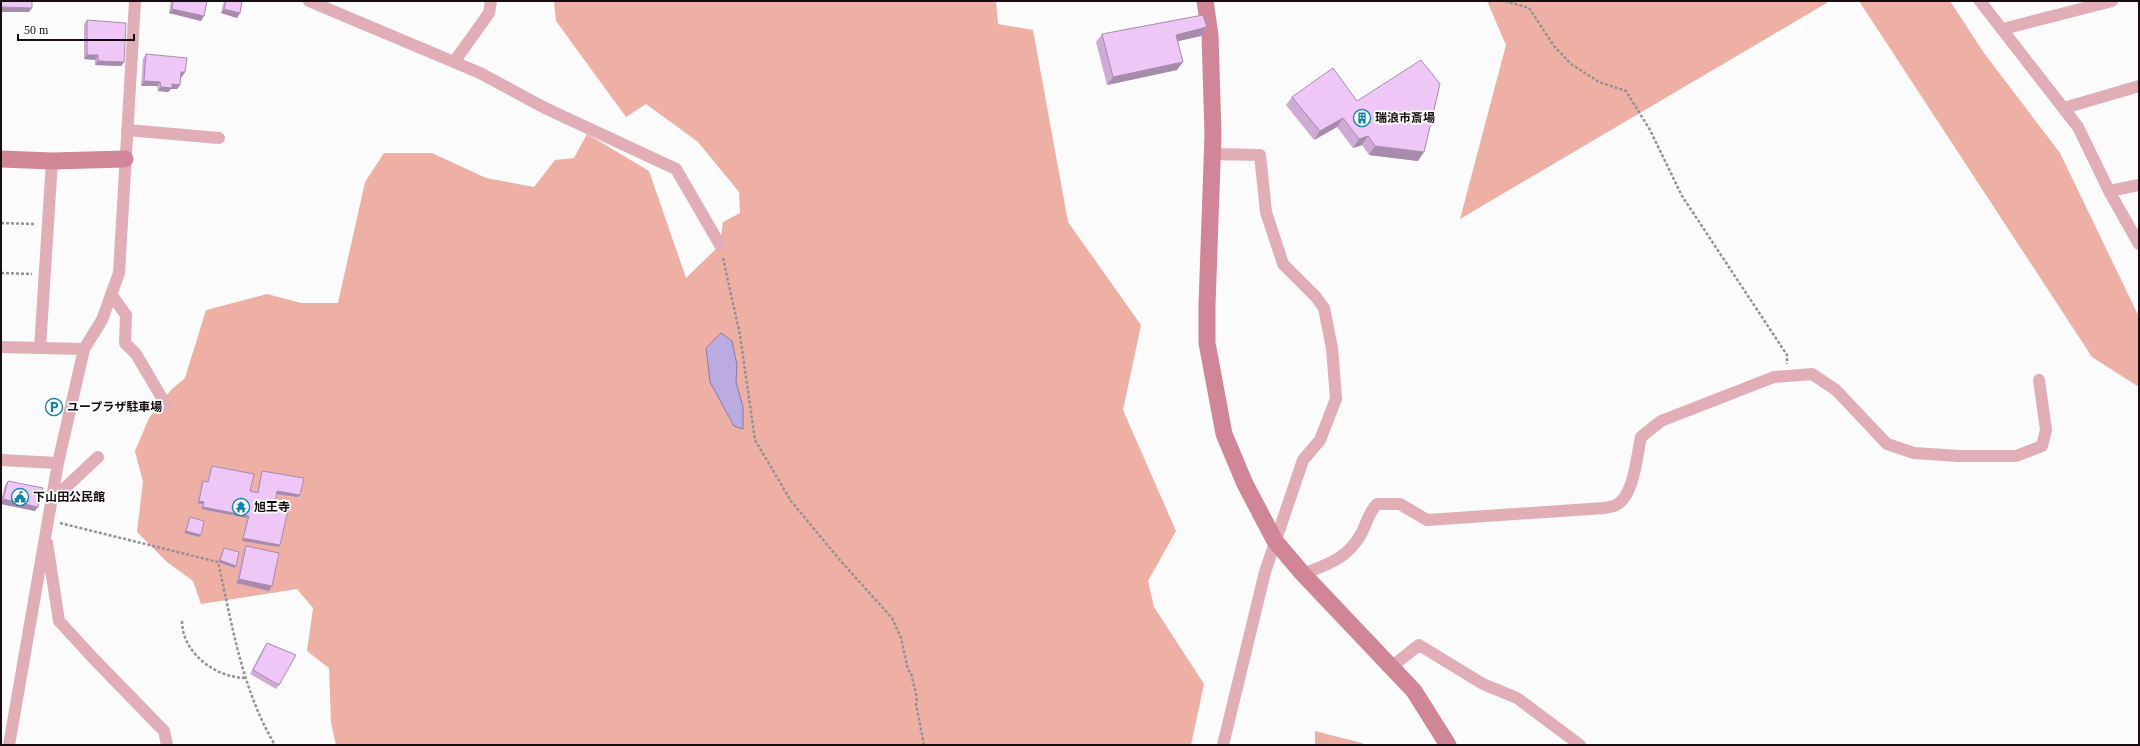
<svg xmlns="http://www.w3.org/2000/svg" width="2140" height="746" font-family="'Times New Roman','Noto Sans JP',serif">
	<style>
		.forest { fill: #eeafa5 }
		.water { fill: #baabe0; stroke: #897ba2 }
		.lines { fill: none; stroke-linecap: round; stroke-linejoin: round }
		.path { stroke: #969294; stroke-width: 2.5; stroke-dasharray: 3 2; stroke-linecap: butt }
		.street { stroke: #e1adb7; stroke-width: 12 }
		.secondary { stroke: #d08696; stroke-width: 17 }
		.wall { fill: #cdabd4 }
		.shaded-wall { fill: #a78bac }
		.building { fill: #eec7f6; stroke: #a78bac }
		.labels { text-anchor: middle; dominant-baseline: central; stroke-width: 3.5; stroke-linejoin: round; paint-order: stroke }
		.poi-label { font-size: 12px; font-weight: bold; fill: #160c12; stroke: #fff; text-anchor: start }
	</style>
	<rect width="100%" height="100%" fill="#fbfbfb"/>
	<!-- forest -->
	<path class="forest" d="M 554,1 L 996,1 L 998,24 L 1033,30 L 1068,222 L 1141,325 L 1123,410 L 1176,531 L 1148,581 L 1154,607 L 1204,684 L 1191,745 L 336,745 L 331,723 L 329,668 L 307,651 L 313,608 L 297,589 L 201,604 L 193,581 L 167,562 L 137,532 L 143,482 L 135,451 L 149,418 L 171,390 L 185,378 L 206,310 L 267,294 L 301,303 L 338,303 L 365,182 L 384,153 L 432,153 L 486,178 L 534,187 L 555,160 L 574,158 L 587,134 L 649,171 L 686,278 L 720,245 L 723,222 L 740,213 L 739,192 L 698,142 L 646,104 L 626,117 L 556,21 Z
		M 1487,1 L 1830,1 L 1460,219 L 1506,45 Z
		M 1859,1 L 1950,1 L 1984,53 L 2060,153 L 2139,317 L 2139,387 L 2092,357 Z
		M 1315,731 L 1362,743 L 1364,745 L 1315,745 Z"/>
	<!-- water -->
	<path class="water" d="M 721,333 L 732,341 L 737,365 L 736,382 L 743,407 L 743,429 L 734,426 L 710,382 L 706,348 Z"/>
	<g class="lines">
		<!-- path -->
		<path class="path" d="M 1505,1 L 1529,8 L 1554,46 L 1571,64 L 1599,82 L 1626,91 L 1650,130 L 1682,196 L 1787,355 L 1787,364
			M 1,223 L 34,224
			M 723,258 L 740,335 L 755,440 L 791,501 L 839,559 L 892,618 L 901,638 L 908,670 L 911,673 L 917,698 L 916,704 L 924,745
			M 1,273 L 32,274
			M 60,523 L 218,562 C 232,624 242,690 275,745
			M 182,621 C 182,653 216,678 246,678"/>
		<!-- street -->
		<path class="street" d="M 309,1 L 480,73 L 545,108 L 676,169 L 720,245
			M 1980,1 L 2078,127 L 2109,191 L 2139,244
			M 2003,29 L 2112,1
			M 454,62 L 489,13 L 491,1
			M 2064,108 L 2139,86
			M 127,130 L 219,138
			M 1211,154 L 1260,155 L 1266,212 L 1283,264 L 1316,297 L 1324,308 L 1332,348 L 1336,399 L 1320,440 L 1303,460 L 1265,572 L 1223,745
			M 2109,191 L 2139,185
			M 111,294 L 126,315 L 125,343 L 136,354 L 166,405
			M 1,347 L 84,349
			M 40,348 L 52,161
			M 1,460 L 58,463
			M 51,501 L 98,457
			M 47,543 L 59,621 L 93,658 L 164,731 L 167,745
			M 1303,574 C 1328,564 1347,559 1361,534 C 1367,523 1368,513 1377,504 L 1400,504 L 1427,520 L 1604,508 C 1608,507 1613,507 1616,505 C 1634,497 1637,454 1641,437 L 1661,421 L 1774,377 L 1812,374 L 1836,390 L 1887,444 L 1914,453 L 1959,456 L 2016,456 L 2042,446 L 2046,430 L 2039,380
			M 1391,667 L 1419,645 L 1483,684 L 1517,698 L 1580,745
			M 9,745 L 58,463 L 84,349 L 102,320 L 119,273 L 135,1"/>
		<!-- secondary -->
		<path class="secondary" d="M 1205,1 L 1210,35 L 1213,135 L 1207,305 L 1207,343 L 1224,434 L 1245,484 L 1275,541 L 1303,574 L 1414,691 L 1448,745
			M 1,159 L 52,161 L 125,159"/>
	</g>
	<!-- wall -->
	<path class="wall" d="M 171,1 L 207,1 L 201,21 L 169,13 Z
		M 224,1 L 242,1 L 240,13 L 237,18 L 221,13 Z
		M 87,20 L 124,62 L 121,66 L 95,65 L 95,60 L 84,59 L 84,24 Z
		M 1207,27 L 1201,36 L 1178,41 L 1177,70 L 1107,85 L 1096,42 L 1102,34 Z
		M 146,54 L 182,77 L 181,77 L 180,85 L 177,89 L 171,89 L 168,92 L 158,91 L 157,86 L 141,86 L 143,59 Z
		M 1292,97 L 1357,101 L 1418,161 L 1369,155 L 1362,145 L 1353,148 L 1337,127 L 1314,140 L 1286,105 Z
		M 212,466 L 250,491 L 257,492 L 261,474 L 262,471 L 300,495 L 298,497 L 276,494 L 275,503 L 280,545 L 279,547 L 242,541 L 247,518 L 201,509 L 202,504 L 197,503 L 201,483 L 203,481 L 207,482 L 210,468 Z
		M 8,481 L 35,511 L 1,504 L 1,501 L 5,485 Z
		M 190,517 L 199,537 L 184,533 L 188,519 Z
		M 246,546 L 269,591 L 236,583 L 243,550 Z
		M 224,548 L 235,568 L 218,562 L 222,551 Z
		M 267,643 L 279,685 L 276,689 L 250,674 L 264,647 Z"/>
	<!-- shaded-wall -->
	<path class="shaded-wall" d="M 1,7 L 32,8 L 29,12 L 1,12 Z
		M 172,9 L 204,16 L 201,21 L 169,13 Z
		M 224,9 L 240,13 L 237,18 L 221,13 Z
		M 1207,27 L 1201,36 L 1170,43 L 1176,35 Z
		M 87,55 L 98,55 L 95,60 L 84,59 Z
		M 98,61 L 124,62 L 121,66 L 95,65 Z
		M 1183,62 L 1177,70 L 1107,85 L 1113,77 Z
		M 181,72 L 185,72 L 182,77 L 178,76 Z
		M 144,81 L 160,82 L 157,86 L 141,86 Z
		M 172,84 L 180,85 L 177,89 L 171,89 L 168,92 L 158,91 L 161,87 Z
		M 1343,118 L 1337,127 L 1314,140 L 1320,131 Z
		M 1368,136 L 1362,145 L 1353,148 L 1359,139 Z
		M 1375,146 L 1424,152 L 1418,161 L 1369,155 Z
		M 277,491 L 300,495 L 298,497 L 275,494 Z
		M 3,499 L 38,507 L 35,511 L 1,504 Z
		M 199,501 L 204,502 L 202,504 L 197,503 Z
		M 203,507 L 249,516 L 247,518 L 201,509 Z
		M 186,531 L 201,535 L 199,537 L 184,533 Z
		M 243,538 L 280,545 L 279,547 L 242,541 Z
		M 220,560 L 236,566 L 235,568 L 218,562 Z
		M 239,579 L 272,586 L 269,591 L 236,583 Z"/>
	<!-- building -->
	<path class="building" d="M 1,1 L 32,1 L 32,8 L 1,7 Z
		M 173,1 L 207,1 L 204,16 L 172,9 Z
		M 226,1 L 242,1 L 240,13 L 224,9 Z
		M 1203,15 L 1207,27 L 1176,35 L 1183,62 L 1113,77 L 1102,34 Z
		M 87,20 L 126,23 L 124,62 L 98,61 L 98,55 L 87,55 Z
		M 146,54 L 187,58 L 185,72 L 181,72 L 180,85 L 172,84 L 172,88 L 161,87 L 160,82 L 144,81 Z
		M 1421,60 L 1440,84 L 1424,152 L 1375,146 L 1368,136 L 1359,139 L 1343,118 L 1320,131 L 1292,97 L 1333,68 L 1357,101 Z
		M 212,466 L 254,474 L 250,491 L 258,493 L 262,471 L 304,478 L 300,495 L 277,491 L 275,503 L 289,506 L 280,545 L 243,538 L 249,516 L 203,507 L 204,502 L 199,501 L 203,481 L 208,482 Z
		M 8,481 L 43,488 L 38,507 L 3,499 Z
		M 190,517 L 204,521 L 201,535 L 186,531 Z
		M 246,546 L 279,553 L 272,586 L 239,579 Z
		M 224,548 L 239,552 L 236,566 L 220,560 Z
		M 267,643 L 296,655 L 279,685 L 253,670 Z"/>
	<!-- icons -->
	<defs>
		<g id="building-ring" transform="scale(0.9)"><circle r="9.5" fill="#fff" stroke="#1081a8" stroke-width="1.5"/><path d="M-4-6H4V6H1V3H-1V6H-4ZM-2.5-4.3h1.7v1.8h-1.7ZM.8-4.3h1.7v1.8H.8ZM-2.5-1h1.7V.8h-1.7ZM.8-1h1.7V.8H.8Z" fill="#1081a8"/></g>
		<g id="parking-ring" transform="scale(0.9)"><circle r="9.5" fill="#fff" stroke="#1081a8" stroke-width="1.5"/><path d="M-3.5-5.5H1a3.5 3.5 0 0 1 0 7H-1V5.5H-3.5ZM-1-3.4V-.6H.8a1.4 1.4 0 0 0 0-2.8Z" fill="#1081a8"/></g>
		<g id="civic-ring" transform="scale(0.9)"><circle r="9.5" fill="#fff" stroke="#1081a8" stroke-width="1.5"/><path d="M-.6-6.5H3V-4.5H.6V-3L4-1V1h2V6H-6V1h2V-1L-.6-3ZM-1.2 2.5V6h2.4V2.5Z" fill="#1081a8"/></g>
		<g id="temple-ring" transform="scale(0.9)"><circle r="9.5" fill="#fff" stroke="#1081a8" stroke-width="1.5"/><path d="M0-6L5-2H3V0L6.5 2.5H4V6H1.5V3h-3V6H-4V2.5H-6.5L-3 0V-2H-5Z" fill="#1081a8"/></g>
	</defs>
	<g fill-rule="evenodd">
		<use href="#building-ring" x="1362" y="118"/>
		<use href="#parking-ring" x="54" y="407"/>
		<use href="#civic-ring" x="20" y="497"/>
		<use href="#temple-ring" x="241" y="507"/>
	</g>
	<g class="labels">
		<!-- poi labels -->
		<g class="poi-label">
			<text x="1375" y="118">瑞浪市斎場</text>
			<text x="67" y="407">ユープラザ駐車場</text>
			<text x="33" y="497">下山田公民館</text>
			<text x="254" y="507">旭王寺</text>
		</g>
	</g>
	<!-- border -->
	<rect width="2140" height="746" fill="none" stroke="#160c12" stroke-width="4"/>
	<!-- scale -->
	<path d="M18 34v6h116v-6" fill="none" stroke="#160c12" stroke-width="2"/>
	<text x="24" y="34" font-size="12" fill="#160c12" stroke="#ffffff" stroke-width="3" paint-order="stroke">50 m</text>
</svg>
